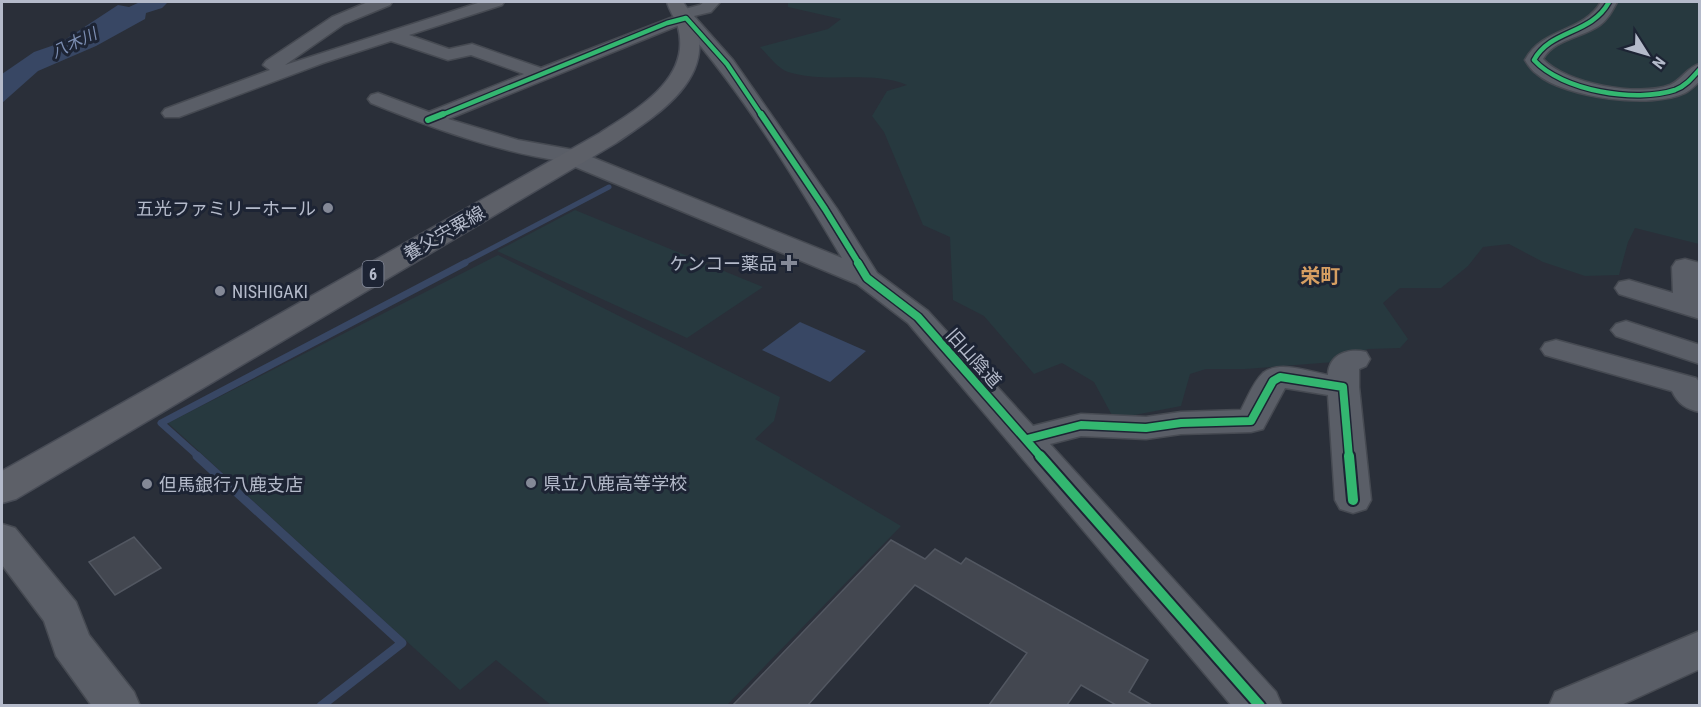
<svg xmlns="http://www.w3.org/2000/svg" width="1701" height="707" font-family="'Roboto Condensed','Noto Sans JP',sans-serif">
	<style>
		.green { fill: #27393f }
		.water { fill: #384764 }
		.lines { fill: none; stroke-linecap: round; stroke-linejoin: round }
		.stream-far2 { stroke: #384764; stroke-width: 5 }
		.stream-far1 { stroke: #384764; stroke-width: 7 }
		.stream { stroke: #384764; stroke-width: 9 }
		.building { fill: #434750; stroke: #525761; stroke-width: 1.5 }
		.minor-casing { stroke: #464a52; stroke-width: 3 }
		.major-casing { stroke: #484c56; stroke-width: 3 }
		.minor { fill: #5a5e67; fill-rule: evenodd }
		.major { fill: #5d6068; fill-rule: evenodd }
		.cycleway-far3-casing { stroke: #1d2434; stroke-width: 7 }
		.cycleway-far2-casing { stroke: #1d2434; stroke-width: 9 }
		.cycleway-far1-casing { stroke: #1d2434; stroke-width: 11 }
		.cycleway-casing { stroke: #1d2434; stroke-width: 14 }
		.cycleway-far3 { stroke: #33b770; stroke-width: 4.5 }
		.cycleway-far2 { stroke: #33b770; stroke-width: 6 }
		.cycleway-far1 { stroke: #33b770; stroke-width: 8 }
		.cycleway { stroke: #33b770; stroke-width: 10 }
		.poi-dot { fill: #848997; stroke: #1d2434; stroke-width: 2 }
		.labels { text-anchor: middle; dominant-baseline: central; stroke-width: 6; stroke-linejoin: round; paint-order: stroke }
		.far-water-label { font-size: 16px; font-style: italic; fill: #7c8eb2; stroke: #1d2434 }
		.shield { fill: #1d2434; stroke: #878d9d; stroke-width: 1.5 }
		.shield-label { font-size: 16px; font-weight: bold; fill: #b4baca }
		.poi-label { font-size: 18px; fill: #b4baca; stroke: #1d2434; text-anchor: start }
		.street-label { font-size: 18px; fill: #b4baca; stroke: #1d2434 }
		.neighbourhood-label { font-size: 20px; font-weight: bold; fill: #d79f62; stroke: #1d2434 }
	</style>
	<rect width="100%" height="100%" fill="#2a2f39"/>
	<!-- green -->
	<path class="green" d="M 788,2 L 1699,2 L 1699,244 L 1635,228 L 1628,242 L 1619,275 L 1585,276 L 1543,262 L 1509,244 L 1483,247 L 1468,266 L 1441,288 L 1400,288 L 1383,303 L 1408,339 L 1400,348 L 1368,349 L 1334,362 L 1245,369 L 1206,369 L 1190,374 L 1181,406 L 1114,419 L 1094,382 L 1062,363 L 1034,374 L 984,316 L 953,300 L 950,237 L 923,225 L 884,132 L 872,116 L 887,91 L 907,85 C 870,70 826,84 788,72 C 778,69 767,54 760,47 L 828,29 L 841,19 L 788,7 Z
		M 575,210 L 763,287 L 687,338 L 497,251 Z
		M 498,255 L 780,397 L 774,421 L 755,439 L 901,526 L 727,705 L 551,705 L 496,660 L 460,690 L 168,423 Z"/>
	<!-- water -->
	<path class="water" d="M 140,2 L 167,3 L 162,8 L 146,13 L 145,19 L 96,46 L 38,71 L 2,103 L 2,74 L 34,52 L 60,43 L 118,5 L 129,7 Z
		M 800,322 L 866,351 L 830,382 L 762,350 Z"/>
	<g class="lines">
		<!-- stream-far2 -->
		<path class="stream-far2" d="M 462,264 L 609,187"/>
		<!-- stream-far1 -->
		<path class="stream-far1" d="M 199,457 L 161,423 L 465,263"/>
		<!-- stream -->
		<path class="stream" d="M 197,456 L 402,643 L 321,706"/>
	</g>
	<!-- building -->
	<path class="building" d="M 134,537 L 161,568 L 115,595 L 89,562 Z
		M 891,540 L 925,559 L 935,549 L 961,564 L 966,558 L 1148,660 L 1129,692 L 1152,705 L 1116,705 L 1081,685 L 1067,705 L 989,705 L 1027,653 L 915,585 L 808,705 L 733,705 Z"/>
	<g class="lines">
		<!-- minor casing -->
		<g class="minor-casing">
			<path id="minor" d="M 368,2 L 392,2 L 390,5 L 344,24 L 285,65 L 481,2 L 504,2 L 502,5 L 409,35 L 449,49 L 472,44 L 541,68 L 676,16 L 677,11 L 700,5 L 704,2 L 720,2 L 711,12 L 694,16 L 733,60 L 837,209 L 877,273 L 928,311 L 1033,426 L 1081,414 L 1146,417 L 1181,412 L 1241,410 C 1247,399 1253,382 1263,373 C 1279,360 1310,372 1328,375 C 1329,354 1348,348 1366,352 L 1370,359 L 1366,366 L 1359,369 L 1359,387 L 1371,500 L 1366,509 L 1353,513 L 1340,509 L 1335,500 L 1328,395 L 1285,388 L 1263,429 L 1251,432 L 1181,434 L 1146,439 L 1081,436 L 1050,444 L 1276,692 L 1282,706 L 1232,706 L 908,323 L 857,284 L 561,161 C 494,151 433,128 371,103 L 368,99 L 371,95 L 378,93 L 429,112 L 524,74 L 471,55 L 448,60 L 391,41 L 323,63 L 179,117 L 165,117 L 162,113 L 165,109 L 270,70 L 263,65 L 266,61 L 332,17 ZM 682,24 C 744,95 794,177 842,258 L 574,150 L 518,140 L 448,119 Z
				M 1601,2 L 1617,2 C 1612,11 1608,19 1600,25 C 1582,38 1554,39 1543,59 C 1566,84 1639,97 1670,85 C 1682,80 1687,67 1700,64 L 1700,81 C 1695,85 1691,90 1685,93 C 1652,109 1565,98 1537,74 C 1532,71 1528,65 1525,60 C 1543,27 1583,33 1601,2 Z
				M 1685,259 L 1700,263 L 1700,319 L 1619,294 L 1615,288 L 1619,282 L 1629,280 L 1673,293 L 1672,267 L 1676,261 Z
				M 1626,321 L 1700,345 L 1700,364 L 1616,336 L 1611,330 L 1616,324 Z
				M 1556,340 L 1696,378 L 1700,383 L 1700,412 C 1686,409 1678,404 1672,391 L 1545,355 L 1541,349 L 1545,343 Z
				M 2,524 L 15,528 L 76,602 L 89,635 L 134,692 L 140,706 L 92,706 L 56,656 L 44,621 L 2,565 Z
				M 1700,631 L 1700,669 L 1619,706 L 1549,706 L 1555,692 Z"/>
		</g>
		<!-- major casing -->
		<g class="major-casing">
			<path id="major" d="M 667,2 L 683,2 C 688,9 693,18 696,26 C 714,81 654,117 616,143 L 16,499 L 2,503 L 2,471 L 600,133 C 637,109 692,79 678,27 C 675,18 669,10 667,2 Z"/>
		</g>
		<!-- minor -->
		<use href="#minor" class="minor"/>
		<!-- major -->
		<use href="#major" class="major"/>
		<!-- cycleway-far3 casing -->
		<g class="cycleway-far3-casing">
			<path id="cycleway-far3" d="M 1609,2 C 1591,35 1551,29 1534,60 C 1562,91 1636,103 1675,90 C 1686,86 1693,77 1700,69
				M 439,116 L 667,23 L 686,18 L 727,64 L 762,116"/>
		</g>
		<!-- cycleway-far2 casing -->
		<g class="cycleway-far2-casing">
			<path id="cycleway-far2" d="M 761,114 L 825,209 L 859,264
				M 428,120 L 443,114"/>
		</g>
		<!-- cycleway-far1 casing -->
		<g class="cycleway-far1-casing">
			<path id="cycleway-far1" d="M 858,263 L 867,278 L 918,317 L 1041,457
				M 1027,439 L 1081,425 L 1146,428 L 1181,423 L 1251,421 L 1273,381 L 1280,377 L 1343,387 L 1349,457"/>
		</g>
		<!-- cycleway casing -->
		<g class="cycleway-casing">
			<path id="cycleway" d="M 1040,456 L 1260,706
				M 1349,456 L 1353,500"/>
		</g>
		<!-- cycleway-far3 -->
		<use href="#cycleway-far3" class="cycleway-far3"/>
		<!-- cycleway-far2 -->
		<use href="#cycleway-far2" class="cycleway-far2"/>
		<!-- cycleway-far1 -->
		<use href="#cycleway-far1" class="cycleway-far1"/>
		<!-- cycleway -->
		<use href="#cycleway" class="cycleway"/>
	</g>
	<!-- markers -->
	<g class="poi-dot">
		<circle cx="328" cy="208" r="6"/>
		<path d="M786 254h6v6h6v6h-6v6h-6v-6h-6v-6h6z"/>
		<circle cx="220" cy="291" r="6"/>
		<circle cx="531" cy="483" r="6"/>
		<circle cx="147" cy="484" r="6"/>
	</g>
	<g class="labels">
		<!-- far-water labels -->
		<g class="far-water-label">
			<text transform="translate(74 43) rotate(-25)">八木川</text>
		</g>
		<!-- shield labels -->
		<rect class="shield" x="362.5" y="261" width="21" height="26" rx="4.5"/>
		<g class="shield-label">
			<text x="373" y="274">6</text>
		</g>
		<!-- poi labels -->
		<g class="poi-label">
			<text x="316" y="208" text-anchor="end">五光ファミリーホール</text>
			<text x="777" y="263" text-anchor="end">ケンコー薬品</text>
			<text x="232" y="291">NISHIGAKI</text>
			<text x="543" y="483">県立八鹿高等学校</text>
			<text x="159" y="484">但馬銀行八鹿支店</text>
		</g>
		<!-- street labels -->
		<g class="street-label">
			<text transform="translate(444 233) rotate(-30)">養父宍粟線</text>
			<text transform="translate(974 358) rotate(48)">旧山陰道</text>
		</g>
		<!-- neighbourhood labels -->
		<g class="neighbourhood-label">
			<text x="1320" y="276">栄町</text>
		</g>
	</g>
	<!-- border -->
	<rect width="1701" height="707" fill="none" stroke="#b4baca" stroke-width="6"/>
	<!-- north arrow -->
	<g transform="translate(1647 54) rotate(127)" stroke="#1d2434" stroke-width="4.5" paint-order="stroke">
	<path d="M0-4.5L10 22L0 15L-10 22Z" fill="#b4baca"/>
	<text y="-9" font-size="16" font-weight="bold" text-anchor="middle" fill="#b4baca">N</text>
	</g>
</svg>
